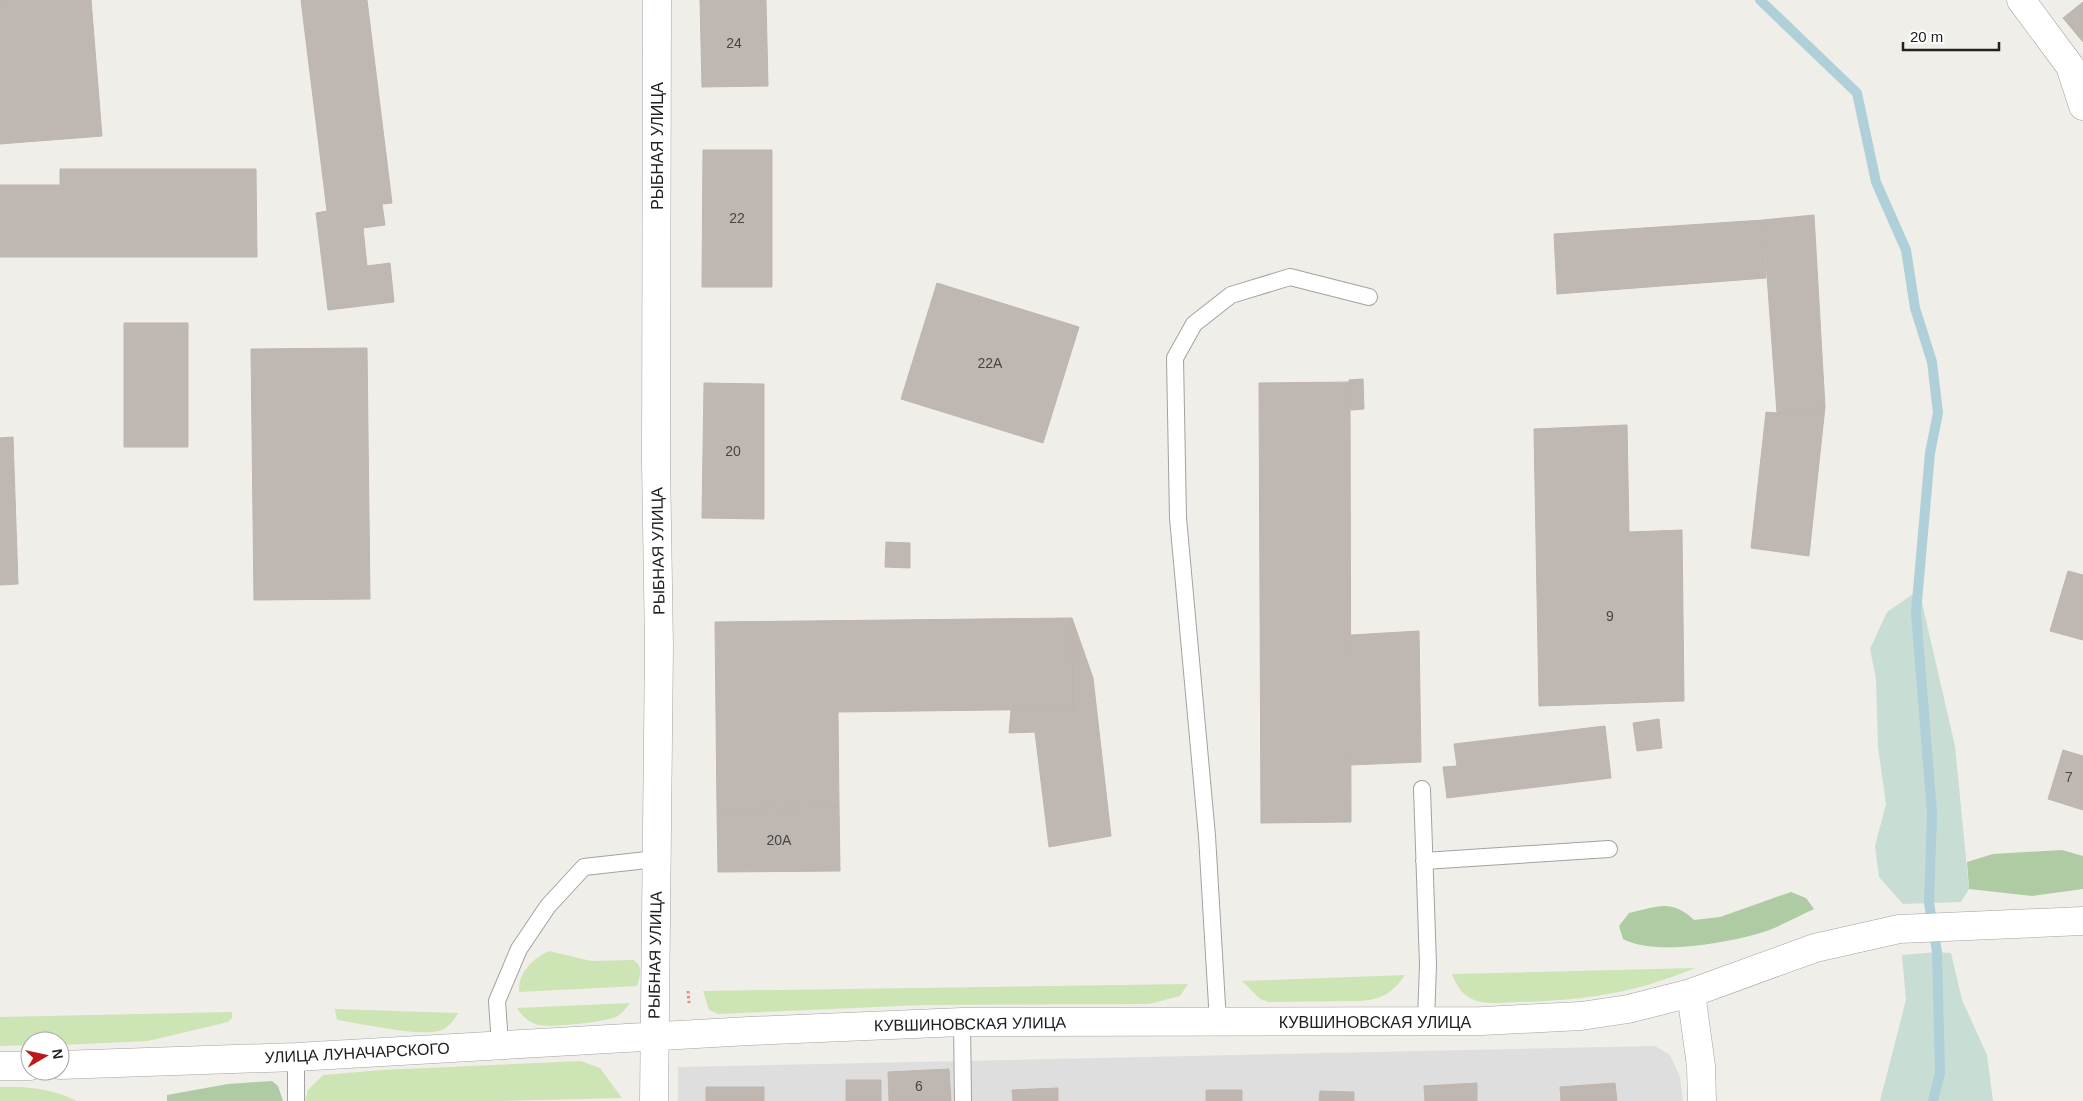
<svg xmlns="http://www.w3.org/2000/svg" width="2083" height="1101" font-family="Arial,sans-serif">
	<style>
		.residential { fill: #dfdede }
		.grass { fill: #cde4b5 }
		.forest { fill: #afcba3 }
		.wetland { fill: #c8ddd3 }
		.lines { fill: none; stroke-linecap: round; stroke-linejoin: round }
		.stream { stroke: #afd0d9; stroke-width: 10 }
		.building { fill: #beb7b2; stroke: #c1b5ad }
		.lane-casing { stroke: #a2a2a2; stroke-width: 18 }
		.street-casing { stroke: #a2a2a2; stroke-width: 29 }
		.path { stroke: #eb887f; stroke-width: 3; stroke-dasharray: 2.5 2.5; stroke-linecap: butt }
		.lane { stroke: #fff; stroke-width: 16 }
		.street { stroke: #fff; stroke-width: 28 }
		.labels { text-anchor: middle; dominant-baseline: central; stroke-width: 4; stroke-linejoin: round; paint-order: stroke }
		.number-label { font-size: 14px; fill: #484645 }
		.street-label { font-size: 16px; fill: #212121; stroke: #fff }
	</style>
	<rect width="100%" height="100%" fill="#f0eee9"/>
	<!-- residential -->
	<path class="residential" d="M 1655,1046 L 1670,1055 L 1680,1077 L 1683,1101 L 678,1101 L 678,1067 Z"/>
	<!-- grass -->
	<path class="grass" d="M 549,951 L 591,961 L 634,960 C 644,968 640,976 637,986 L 519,992 C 518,973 532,959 549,951 Z
		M 1695,968 C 1632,994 1587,1000 1519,1002 C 1505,1002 1483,1006 1470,998 C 1460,992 1456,984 1452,974 Z
		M 1405,975 C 1393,993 1381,1000 1359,1001 L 1269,1002 L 1260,999 L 1242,981 Z
		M 1188,984 L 1180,996 L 1149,1004 L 924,1005 L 718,1014 L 709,1010 L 703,991 Z
		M 630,1003 C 626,1008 622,1014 616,1017 C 605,1022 550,1028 538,1025 C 528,1022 522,1016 517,1008 Z
		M 335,1009 L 458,1013 C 454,1020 450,1026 442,1030 C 424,1038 359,1023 337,1020 Z
		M 232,1012 L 232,1018 L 228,1022 L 148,1041 L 60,1045 L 60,1041 L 30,1041 L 30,1045 L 0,1046 L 0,1017 Z
		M 581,1061 L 600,1068 L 622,1098 L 503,1101 L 305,1101 L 308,1090 L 323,1075 L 382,1070 Z
		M 0,1087 C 26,1086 53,1089 77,1101 L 0,1101 Z"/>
	<!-- forest -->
	<path class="forest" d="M 2062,850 L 2083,856 L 2083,889 L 2032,896 L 1969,889 L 1967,862 L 1993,854 Z
		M 1791,892 L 1806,898 L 1814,909 C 1796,917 1778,928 1760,933 C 1727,943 1654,956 1623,939 L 1619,926 L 1629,913 C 1657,907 1671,898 1694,920 L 1720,917 Z
		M 272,1081 L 278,1086 L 283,1101 L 167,1101 L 167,1095 L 228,1084 Z"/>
	<!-- wetland -->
	<path class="wetland" d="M 1919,590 L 1955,746 L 1969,889 L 1961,902 L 1903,904 L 1879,877 L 1875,846 L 1886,804 L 1878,747 L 1876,679 L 1870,649 L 1887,612 Z
		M 1937,952 L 1951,953 L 1962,1000 L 1987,1055 L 1993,1101 L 1880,1101 L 1906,1000 L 1902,955 Z"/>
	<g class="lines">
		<!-- stream -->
		<path class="stream" d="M 1760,0 L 1857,93 L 1876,182 L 1906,250 L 1915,308 L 1932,362 L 1938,413 L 1930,453 L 1916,613 L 1932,813 L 1929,903 L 1937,952 L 1940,1073 L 1933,1101"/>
	</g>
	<!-- building -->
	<path class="building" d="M 0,0 L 91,0 L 102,136 L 0,144 Z
		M 301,0 L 367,0 L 392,203 L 382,204 L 385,225 L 363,228 L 367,266 L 390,263 L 394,302 L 328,310 L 316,213 L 327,211 Z
		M 700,0 L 766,0 L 768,86 L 702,87 Z
		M 2083,2 L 2083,42 L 2063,18 Z
		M 703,150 L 772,150 L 772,287 L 702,287 Z
		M 60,169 L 256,169 L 257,257 L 0,257 L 0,185 L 60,185 Z
		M 1814,215 L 1825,407 L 1777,413 L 1763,220 Z
		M 1763,220 L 1766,278 L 1557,294 L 1554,234 Z
		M 937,283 L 1079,327 L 1043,443 L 901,399 Z
		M 124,323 L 188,323 L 188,447 L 124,447 Z
		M 367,348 L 370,599 L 254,600 L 251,349 Z
		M 1363,379 L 1364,409 L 1351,410 L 1349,380 Z
		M 1350,382 L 1351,822 L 1261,823 L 1259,383 Z
		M 704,383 L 764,384 L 764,519 L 702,518 Z
		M 1825,407 L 1809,556 L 1751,548 L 1766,412 L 1777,413 Z
		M 1627,425 L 1629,532 L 1682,530 L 1684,701 L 1539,706 L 1534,429 Z
		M 13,437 L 18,584 L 0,585 L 0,438 Z
		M 886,542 L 910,543 L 910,568 L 885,567 Z
		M 2068,571 L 2083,575 L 2083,640 L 2050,631 Z
		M 1072,618 L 1073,709 L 838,712 L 839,807 L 717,809 L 715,622 Z
		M 1072,618 L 1093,678 L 1111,836 L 1049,847 L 1035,732 L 1009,733 L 1011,710 L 1073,709 Z
		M 1419,631 L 1421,762 L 1351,765 L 1351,635 Z
		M 1659,719 L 1662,748 L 1637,751 L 1633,723 Z
		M 1605,726 L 1611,778 L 1447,798 L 1443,767 L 1457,766 L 1454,744 Z
		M 2063,750 L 2083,756 L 2083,810 L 2048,799 Z
		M 839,807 L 840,871 L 718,872 L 717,809 Z
		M 949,1069 L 951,1101 L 889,1101 L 888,1072 Z
		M 846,1080 L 881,1080 L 881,1101 L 846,1101 Z
		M 1477,1083 L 1477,1101 L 1425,1101 L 1424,1086 Z
		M 1615,1083 L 1617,1101 L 1561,1101 L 1560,1087 Z
		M 706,1087 L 764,1087 L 764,1101 L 706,1101 Z
		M 1058,1088 L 1058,1101 L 1013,1101 L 1012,1090 Z
		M 1206,1090 L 1242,1090 L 1242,1101 L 1206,1101 Z
		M 1320,1091 L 1354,1092 L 1354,1101 L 1319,1101 Z"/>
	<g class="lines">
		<!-- lane casing -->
		<g class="lane-casing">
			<path id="lane" d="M 1422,789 L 1428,965 L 1426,1020
				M 1424,861 L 1609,849
				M 962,1022 L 963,1101
				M 1218,1022 L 1207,836 L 1178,518 L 1175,358 L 1194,324 L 1231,295 L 1290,277 L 1369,297
				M 500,1045 L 497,1001 L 519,949 L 548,906 L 584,867 L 656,859
				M 296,1101 L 296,1057"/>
		</g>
		<!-- street casing -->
		<g class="street-casing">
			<path id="street" d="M 2021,0 L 2070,66 L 2083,106
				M 1691,993 L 1701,1066 L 1702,1101
				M 60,1065 L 296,1057 L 749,1031 L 962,1022 L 1482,1021 L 1581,1016 L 1628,1009 L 1691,993 L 1815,948 L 1899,929 L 2083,921
				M 0,1066 L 30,1066
				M 654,1101 L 659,646 L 656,462 L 657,0"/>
		</g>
		<!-- path -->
		<path class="path" d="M 688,991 L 689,1003"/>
		<!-- lane -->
		<use href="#lane" class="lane"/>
		<!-- street -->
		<use href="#street" class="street"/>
	</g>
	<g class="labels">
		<!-- number labels -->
		<g class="number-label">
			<text x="734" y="43">24</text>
			<text x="737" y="218">22</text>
			<text x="990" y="363">22А</text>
			<text x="733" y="451">20</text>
			<text x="1610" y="616">9</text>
			<text x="2069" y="777">7</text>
			<text x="779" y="840">20А</text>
			<text x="919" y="1086">6</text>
		</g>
		<!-- street labels -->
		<g class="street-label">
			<text transform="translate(657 146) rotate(-90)">РЫБНАЯ УЛИЦА</text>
			<text transform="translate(658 551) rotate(-91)">РЫБНАЯ УЛИЦА</text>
			<text transform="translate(655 955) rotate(-89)">РЫБНАЯ УЛИЦА</text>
			<text x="1375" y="1022">КУВШИНОВСКАЯ УЛИЦА</text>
			<text transform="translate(970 1024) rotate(-1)">КУВШИНОВСКАЯ УЛИЦА</text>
			<text transform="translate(357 1053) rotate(-3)">УЛИЦА ЛУНАЧАРСКОГО</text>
		</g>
	</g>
	<!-- north arrow -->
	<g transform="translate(45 1056) rotate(81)"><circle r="24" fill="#ffffff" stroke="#a6a6a6"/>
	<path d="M0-4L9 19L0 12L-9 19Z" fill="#bc171a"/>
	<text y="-8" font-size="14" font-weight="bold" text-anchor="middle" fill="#212121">N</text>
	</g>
	<!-- scale -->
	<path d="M1903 42v8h96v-8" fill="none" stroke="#212121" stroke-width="2.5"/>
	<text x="1910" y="42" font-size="15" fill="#212121" stroke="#ffffff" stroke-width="4" paint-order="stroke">20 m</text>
</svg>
